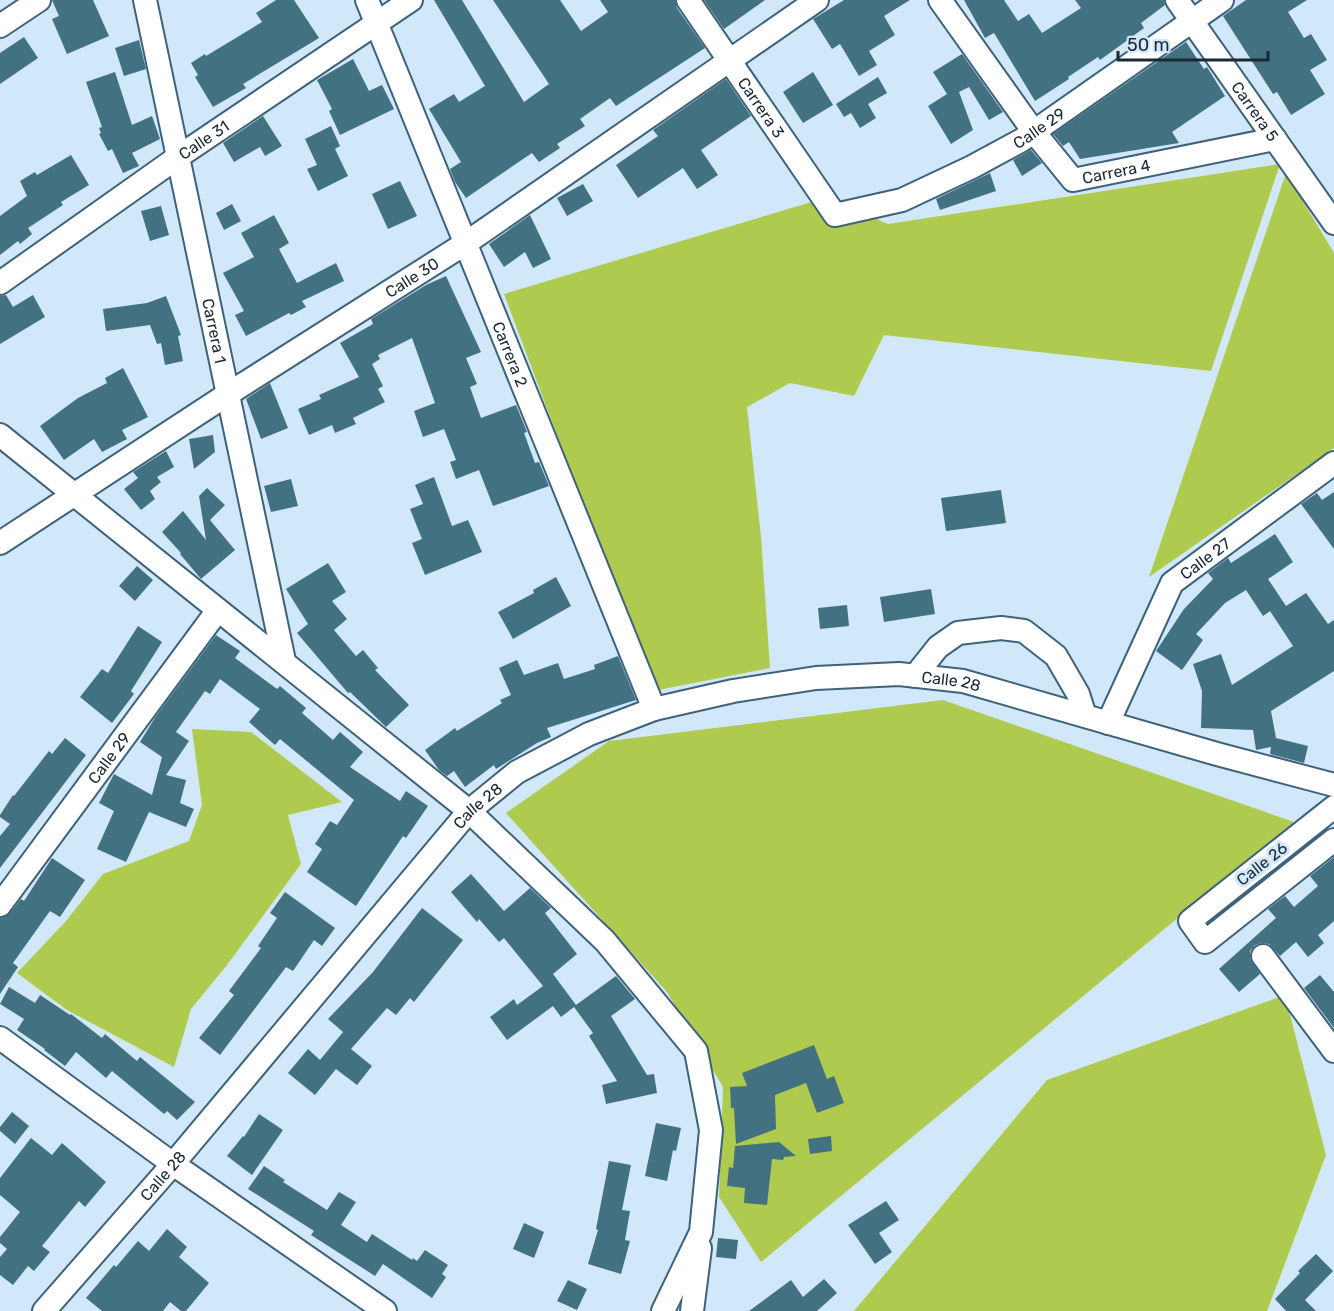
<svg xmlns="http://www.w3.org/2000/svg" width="1334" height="1311" font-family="Rubik,sans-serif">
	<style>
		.green { fill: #afcb4f }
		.building { fill: #427281 }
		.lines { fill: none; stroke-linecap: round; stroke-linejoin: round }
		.street-casing { stroke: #3f627b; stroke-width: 26 }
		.street { stroke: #fff; stroke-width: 22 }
		.labels { text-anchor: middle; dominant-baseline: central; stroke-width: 6; stroke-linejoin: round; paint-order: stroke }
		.street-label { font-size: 16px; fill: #1a2934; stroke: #d1e8fa }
	</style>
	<rect width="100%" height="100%" fill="#d1e8fa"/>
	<!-- green -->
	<path class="green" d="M 1280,164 L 1211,371 L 884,335 L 854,396 L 790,383 L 747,407 L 761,537 L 770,668 L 653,691 L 504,294 L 828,197 L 888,224 Z
		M 1286,173 L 1334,253 L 1334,448 L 1149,577 Z
		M 943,700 L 1294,822 L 761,1262 L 719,1197 L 723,1087 L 667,992 L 506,813 L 609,741 Z
		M 192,729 L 251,732 L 342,802 L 288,815 L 301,864 L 227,965 L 191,1009 L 174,1067 L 67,1010 L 17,973 L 66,921 L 103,874 L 189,841 L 202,805 Z
		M 1285,995 L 1326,1155 L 1267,1311 L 854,1311 L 1047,1080 Z"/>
	<!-- building -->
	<path class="building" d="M 52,0 L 93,0 L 109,36 L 67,54 L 52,19 L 59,16 Z
		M 276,0 L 294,0 L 319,38 L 243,84 L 246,88 L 213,107 L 195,77 L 198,75 L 191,63 L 205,54 L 206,56 L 262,22 L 256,13 Z
		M 434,0 L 462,0 L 524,102 L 549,84 L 493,0 L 560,0 L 581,31 L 608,12 L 600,0 L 675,0 L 677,8 L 705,48 L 616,106 L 610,98 L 580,119 L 585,126 L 557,144 L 560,148 L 539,162 L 532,153 L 466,198 L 455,182 L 450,169 L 461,162 L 429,109 L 454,94 L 459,102 L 485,86 Z
		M 704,0 L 765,0 L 724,29 Z
		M 844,0 L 910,0 L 884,16 L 895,35 L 869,51 L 877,65 L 859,76 L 840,44 L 832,49 L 813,19 Z
		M 964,0 L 1004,0 L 1018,21 L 1029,14 L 1042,33 L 1081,8 L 1075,0 L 1164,0 L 1165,5 L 1141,23 L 1144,28 L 1125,42 L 1100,60 L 1098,57 L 1068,77 L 1069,79 L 1035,101 L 994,33 L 985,38 Z
		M 1246,0 L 1307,0 L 1288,12 L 1304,38 L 1311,34 L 1327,60 L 1310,70 L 1325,94 L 1291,115 L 1277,92 L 1273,94 L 1223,16 Z
		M 24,37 L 38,58 L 0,84 L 0,53 Z
		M 139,40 L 146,69 L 124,76 L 115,48 Z
		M 1186,42 L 1204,69 L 1207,67 L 1225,96 L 1172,132 L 1179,143 L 1080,159 L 1069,142 L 1063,146 L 1053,134 Z
		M 962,54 L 1003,112 L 989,120 L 969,87 L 959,92 L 973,130 L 951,144 L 928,106 L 947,94 L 933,72 Z
		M 353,59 L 369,91 L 382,85 L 394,109 L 340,135 L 329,111 L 332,109 L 317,80 Z
		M 115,72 L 132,125 L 152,116 L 160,139 L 132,153 L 139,166 L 123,173 L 112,149 L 108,151 L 99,134 L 101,133 L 99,128 L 102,127 L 86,82 Z
		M 813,72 L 833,105 L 803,123 L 783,92 Z
		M 878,77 L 887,93 L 868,104 L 876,118 L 860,128 L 851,113 L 844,117 L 836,104 Z
		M 726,79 L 751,116 L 701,150 L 718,175 L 697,189 L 683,168 L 638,198 L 616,165 L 658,136 L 653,130 Z
		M 263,116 L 282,146 L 265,156 L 260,147 L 234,162 L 223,143 Z
		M 331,126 L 340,146 L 335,149 L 348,176 L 318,191 L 307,169 L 317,165 L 305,139 Z
		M 1031,150 L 1042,163 L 1022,176 L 1013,160 Z
		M 71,155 L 89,185 L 61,202 L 63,205 L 28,228 L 32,234 L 20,244 L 18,241 L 0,255 L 0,216 L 27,196 L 20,181 L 35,172 L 37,175 Z
		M 990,173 L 996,191 L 940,210 L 936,199 Z
		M 400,181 L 417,216 L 388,229 L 372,194 Z
		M 583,184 L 593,201 L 567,216 L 557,198 Z
		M 232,204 L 241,221 L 224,230 L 216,213 Z
		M 161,206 L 169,235 L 150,241 L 141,211 Z
		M 274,215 L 289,243 L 279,249 L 297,283 L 336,263 L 344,281 L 302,301 L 306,307 L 291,315 L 289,313 L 246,336 L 235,315 L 244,311 L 223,273 L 254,257 L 241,233 Z
		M 530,215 L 551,259 L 533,268 L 525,252 L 504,267 L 489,244 Z
		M 446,276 L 481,352 L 466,358 L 477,384 L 470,387 L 481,418 L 516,405 L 527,432 L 524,433 L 535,463 L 539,462 L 549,486 L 493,506 L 479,470 L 456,479 L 450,462 L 456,460 L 444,429 L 423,437 L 414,411 L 435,403 L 412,338 L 378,355 L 380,359 L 372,364 L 383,386 L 378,389 L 385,402 L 353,418 L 356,424 L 335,433 L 332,425 L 309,435 L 298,409 L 321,399 L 319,395 L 359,377 L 340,343 L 373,324 L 371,319 L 426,285 Z
		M 6,295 L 13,307 L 33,295 L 45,317 L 0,344 L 0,296 Z
		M 166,296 L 181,335 L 178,336 L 183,361 L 165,365 L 161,343 L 157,344 L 150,325 L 106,331 L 103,309 L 147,303 Z
		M 123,368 L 148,417 L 122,430 L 127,439 L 102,452 L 94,439 L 64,460 L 40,426 L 78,398 L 107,383 L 105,378 Z
		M 270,383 L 288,428 L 261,439 L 246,399 Z
		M 213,435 L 215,452 L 194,469 L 189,439 Z
		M 166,451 L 174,467 L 157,477 L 161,482 L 150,491 L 155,499 L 141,510 L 124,489 L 138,478 L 133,472 Z
		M 434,477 L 452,526 L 468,520 L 482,552 L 425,575 L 412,543 L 422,539 L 410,509 L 423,504 L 415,485 Z
		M 291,479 L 298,506 L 271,512 L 264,486 Z
		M 207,488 L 225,505 L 210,520 L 235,550 L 201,579 L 180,554 L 181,553 L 162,532 L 183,511 L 206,540 L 199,496 Z
		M 1001,490 L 1006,523 L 946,531 L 941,498 Z
		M 1334,492 L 1334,549 L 1301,504 L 1317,493 L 1322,500 Z
		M 1275,534 L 1293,562 L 1268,579 L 1286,606 L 1306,593 L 1328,624 L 1334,620 L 1334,671 L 1271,711 L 1276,738 L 1308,746 L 1304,763 L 1270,754 L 1271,747 L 1256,750 L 1253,730 L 1201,728 L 1202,691 L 1193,664 L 1221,654 L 1232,685 L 1293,646 L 1270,611 L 1263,616 L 1246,590 L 1225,603 L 1196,634 L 1203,640 L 1182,670 L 1156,651 L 1184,609 L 1213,579 L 1208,573 L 1228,558 L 1231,563 Z
		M 328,563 L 346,592 L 332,601 L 347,619 L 334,630 L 356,656 L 363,650 L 378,668 L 375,670 L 409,705 L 386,727 L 350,692 L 348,693 L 297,633 L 308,624 L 286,589 Z
		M 137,566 L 153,580 L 135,601 L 119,586 Z
		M 556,577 L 571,606 L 513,639 L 498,612 L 534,593 L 533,590 Z
		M 931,589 L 935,614 L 884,622 L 880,597 Z
		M 847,605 L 849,626 L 820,629 L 818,608 Z
		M 138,626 L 162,642 L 131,691 L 134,694 L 112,723 L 80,697 L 102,669 L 108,673 Z
		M 216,635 L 240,651 L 235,658 L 277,689 L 280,686 L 306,708 L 302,713 L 333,740 L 340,732 L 363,752 L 350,767 L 400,801 L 406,791 L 428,806 L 406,838 L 403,836 L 356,906 L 307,872 L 322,849 L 315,844 L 330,821 L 337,825 L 354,800 L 280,739 L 275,745 L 249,722 L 260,709 L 220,679 L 210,694 L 205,691 L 176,732 L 189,741 L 166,775 L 186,780 L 180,803 L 194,809 L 186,827 L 149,812 L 126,862 L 97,849 L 114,811 L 99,803 L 114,774 L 152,795 L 162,757 L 140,742 L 156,716 Z
		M 618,656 L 636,700 L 547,728 L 551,737 L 537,743 L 496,769 L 494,765 L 465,787 L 454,771 L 447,776 L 439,770 L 425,750 L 455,728 L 457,731 L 502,703 L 500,700 L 511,695 L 499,668 L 517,660 L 524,675 L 558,663 L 564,679 L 595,669 L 594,665 Z
		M 65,738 L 86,755 L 0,868 L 0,836 L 10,824 L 0,817 L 0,815 L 13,795 L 14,796 L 49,751 L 52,754 Z
		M 1334,857 L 1334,921 L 1318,935 L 1324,943 L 1308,957 L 1296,942 L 1280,956 L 1269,944 L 1262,943 L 1255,945 L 1250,951 L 1250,958 L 1260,974 L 1239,992 L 1219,969 L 1276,918 L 1268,909 L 1285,896 L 1294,907 L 1318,886 L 1310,876 Z
		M 52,858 L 85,880 L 60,917 L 50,911 L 13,963 L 18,967 L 0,994 L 0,918 L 10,913 L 21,899 L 24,901 Z
		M 471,874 L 504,911 L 530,888 L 551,908 L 545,913 L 577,954 L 553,974 L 576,1005 L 616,976 L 635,999 L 611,1016 L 647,1075 L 654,1074 L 657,1093 L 606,1104 L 602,1085 L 617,1081 L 589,1036 L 593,1033 L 574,1007 L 561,1017 L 553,1006 L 507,1040 L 490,1017 L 514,999 L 517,1005 L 543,986 L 504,938 L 499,942 L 479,919 L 477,922 L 451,892 Z
		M 285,892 L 335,928 L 322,946 L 314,940 L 293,971 L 286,967 L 220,1055 L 199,1038 L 234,995 L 229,991 L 261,948 L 258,946 L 277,918 L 270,913 Z
		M 422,908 L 463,940 L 414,1002 L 410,998 L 396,1015 L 387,1008 L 351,1049 L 372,1066 L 357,1085 L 336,1069 L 315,1095 L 288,1073 L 308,1049 L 320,1060 L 343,1032 L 328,1019 L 373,972 Z
		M 1320,975 L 1334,992 L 1334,1028 L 1304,988 Z
		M 9,987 L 35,1003 L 40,995 L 70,1015 L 71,1014 L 102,1038 L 105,1034 L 137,1061 L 140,1057 L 195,1102 L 177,1120 L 167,1111 L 164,1114 L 112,1071 L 106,1078 L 76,1052 L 65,1066 L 44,1050 L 45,1049 L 17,1030 L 24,1019 L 0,1004 Z
		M 814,1045 L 827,1079 L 834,1076 L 844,1103 L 817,1113 L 806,1083 L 775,1095 L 776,1129 L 736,1144 L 734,1108 L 731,1108 L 730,1087 L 747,1086 L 742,1073 Z
		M 12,1112 L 29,1126 L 15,1144 L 0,1131 L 0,1127 Z
		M 259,1114 L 283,1130 L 252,1175 L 227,1156 L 243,1136 L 244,1137 Z
		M 656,1123 L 681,1128 L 676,1151 L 673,1150 L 667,1181 L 645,1176 Z
		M 831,1136 L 832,1151 L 810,1154 L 808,1139 Z
		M 31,1138 L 52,1155 L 62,1143 L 106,1182 L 85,1207 L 79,1201 L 42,1246 L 50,1252 L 34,1271 L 28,1266 L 13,1285 L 0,1275 L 0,1257 L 7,1249 L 0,1243 L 0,1237 L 20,1212 L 0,1195 L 0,1178 Z
		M 779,1142 L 796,1156 L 784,1157 L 783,1160 L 772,1159 L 767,1205 L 744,1203 L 745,1188 L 727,1186 L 729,1167 L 733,1168 L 735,1146 Z
		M 609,1161 L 631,1165 L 622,1210 L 630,1211 L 625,1240 L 630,1241 L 621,1274 L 588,1264 L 598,1230 L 596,1229 Z
		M 264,1166 L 285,1180 L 283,1182 L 327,1210 L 339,1192 L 356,1202 L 341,1225 L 367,1242 L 372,1234 L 412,1260 L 413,1258 L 417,1261 L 425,1250 L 448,1265 L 442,1274 L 446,1277 L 432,1298 L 383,1264 L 375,1276 L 311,1235 L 314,1231 L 248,1189 Z
		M 886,1201 L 899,1220 L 879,1233 L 892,1252 L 875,1264 L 848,1225 Z
		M 524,1223 L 544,1232 L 534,1258 L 513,1249 Z
		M 167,1229 L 187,1247 L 179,1257 L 209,1283 L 186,1311 L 181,1311 L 170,1302 L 163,1311 L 102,1311 L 86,1298 L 114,1265 L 116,1267 L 138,1241 L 149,1251 Z
		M 718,1238 L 738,1240 L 736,1259 L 716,1257 Z
		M 1316,1254 L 1333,1271 L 1305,1300 L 1316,1311 L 1286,1311 L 1275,1299 L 1300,1273 L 1298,1271 Z
		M 824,1279 L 837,1293 L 817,1311 L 749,1311 L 791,1280 L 803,1297 Z
		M 568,1280 L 587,1289 L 577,1310 L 557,1301 Z"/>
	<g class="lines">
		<!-- street casing -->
		<g class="street-casing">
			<g id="street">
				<path id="s1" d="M 145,0 L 284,661"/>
				<path id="s2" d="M 367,0 L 654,709"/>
				<path id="s3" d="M 688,0 L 835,215 L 902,200 L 972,167 L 1022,140 L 1222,0"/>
				<path id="s4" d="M 940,0 L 1034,132 L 1073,180 L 1275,139"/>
				<path id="s5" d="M 1177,0 L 1334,223"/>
				<path d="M 0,26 L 39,0"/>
				<path id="s6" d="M 0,283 L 178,157 L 411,0"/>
				<path d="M 0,435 L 469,811 L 605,941 L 696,1051 L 711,1130 L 701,1232 L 663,1311"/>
				<path id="s7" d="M 0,543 L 228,394 L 466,243 L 817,0"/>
				<path d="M 915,676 L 938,647 L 958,633 L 1001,628 L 1024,631 L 1056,656 L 1078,694 L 1085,716"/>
				<path id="s8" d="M 1108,723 L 1172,583 L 1334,463"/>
				<path d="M 1334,807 L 1190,921 L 1205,942 L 1334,840"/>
				<path id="s9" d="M 0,905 L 218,610"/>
				<path d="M 1263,956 L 1334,1051"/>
				<path d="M 0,1038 L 173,1164 L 385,1311"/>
				<path id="s10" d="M 44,1311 L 173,1164 L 469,811 L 517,772 L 589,734 L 654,709 L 733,691 L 816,678 L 899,674 L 963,681 L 1217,754 L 1334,785"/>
				<path d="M 692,1311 L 700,1248"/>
			</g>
		</g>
		<!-- street -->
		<use href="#street" class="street"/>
	</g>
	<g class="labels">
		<!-- street labels -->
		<g class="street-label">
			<text stroke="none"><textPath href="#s3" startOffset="130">Carrera 3</textPath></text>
			<text stroke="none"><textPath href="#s5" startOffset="136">Carrera 5</textPath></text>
			<text stroke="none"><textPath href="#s3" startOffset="484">Calle 29</textPath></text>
			<text stroke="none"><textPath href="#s6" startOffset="249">Calle 31</textPath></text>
			<text stroke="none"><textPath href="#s4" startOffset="268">Carrera 4</textPath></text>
			<text stroke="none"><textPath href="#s7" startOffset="490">Calle 30</textPath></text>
			<text stroke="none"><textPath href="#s1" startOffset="338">Carrera 1</textPath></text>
			<text stroke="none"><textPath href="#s2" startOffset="382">Carrera 2</textPath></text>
			<text stroke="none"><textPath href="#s8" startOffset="195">Calle 27</textPath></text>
			<text stroke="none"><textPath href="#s10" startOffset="1170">Calle 28</textPath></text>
			<text stroke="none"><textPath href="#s9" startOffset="183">Calle 29</textPath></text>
			<text stroke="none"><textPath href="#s10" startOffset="666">Calle 28</textPath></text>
			<text transform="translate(1262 864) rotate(-38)">Calle 26</text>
			<text stroke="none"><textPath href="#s10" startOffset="180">Calle 28</textPath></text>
		</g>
	</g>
	<!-- scale -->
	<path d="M1118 51v9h150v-9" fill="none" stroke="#1a2934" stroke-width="3"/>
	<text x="1127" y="51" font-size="18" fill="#1a2934" stroke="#d1e8fa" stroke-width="4.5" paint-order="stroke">50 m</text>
</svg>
